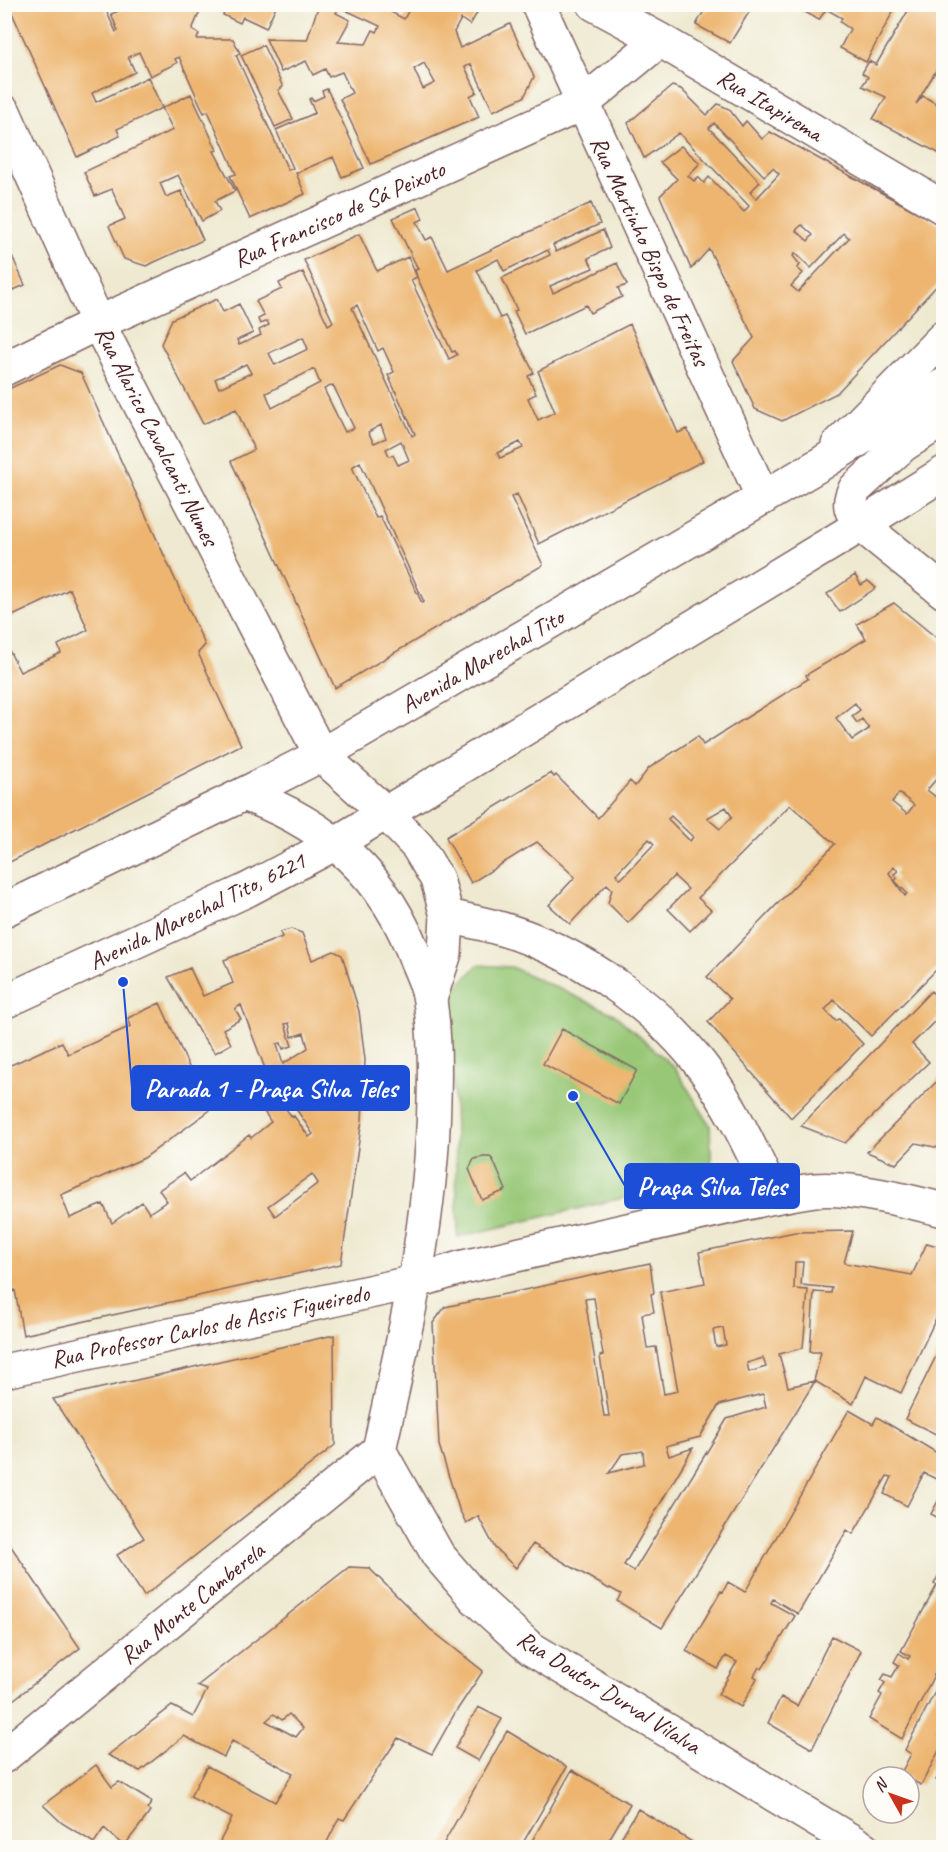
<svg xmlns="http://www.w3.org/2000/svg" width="948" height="1852" font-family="Caveat,sans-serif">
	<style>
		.green { fill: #98c877; stroke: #717451; stroke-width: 1.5 }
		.building { fill: #edb570; fill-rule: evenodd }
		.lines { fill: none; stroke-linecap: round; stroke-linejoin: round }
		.minor-casing { stroke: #836665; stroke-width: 36 }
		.secondary-casing { stroke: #836665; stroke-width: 36 }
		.primary-casing { stroke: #836665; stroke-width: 36 }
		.minor { stroke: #fff; stroke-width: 33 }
		.secondary { stroke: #fff; stroke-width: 33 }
		.primary { stroke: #fff; stroke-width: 33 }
		.labels { text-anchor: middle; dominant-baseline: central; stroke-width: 4.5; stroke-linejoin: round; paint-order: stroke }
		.street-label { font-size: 24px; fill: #4a1f2b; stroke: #fdfcf7 }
		.leader { fill: none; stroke: #1d4ed8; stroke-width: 2 }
		.callout-dot { fill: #1d4ed8; stroke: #fdfcf7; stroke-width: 2 }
		.callout { fill: #1d4ed8; stroke: #1d4ed8; stroke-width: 2 }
		.callout-label { font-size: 26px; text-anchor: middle; font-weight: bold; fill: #fff }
	</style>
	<rect width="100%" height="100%" fill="#fdfcf7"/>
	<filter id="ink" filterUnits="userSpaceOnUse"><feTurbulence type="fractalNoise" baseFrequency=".0167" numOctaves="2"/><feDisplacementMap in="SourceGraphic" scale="12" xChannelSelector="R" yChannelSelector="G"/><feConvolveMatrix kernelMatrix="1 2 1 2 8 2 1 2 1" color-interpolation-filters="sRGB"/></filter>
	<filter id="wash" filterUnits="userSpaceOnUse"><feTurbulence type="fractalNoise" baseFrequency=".008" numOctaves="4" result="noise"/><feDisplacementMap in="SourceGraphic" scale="24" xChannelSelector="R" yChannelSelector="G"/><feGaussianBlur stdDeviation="1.35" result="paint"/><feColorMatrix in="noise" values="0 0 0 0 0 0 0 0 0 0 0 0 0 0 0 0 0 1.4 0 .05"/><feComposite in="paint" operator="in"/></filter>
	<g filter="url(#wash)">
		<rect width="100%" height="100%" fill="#eee9d0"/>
		<!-- green -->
		<path class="green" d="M 478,965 L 511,967 L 614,1014 L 675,1068 L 710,1125 L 712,1177 L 458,1237 L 451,993 Z"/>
		<g id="blocks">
			<!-- building -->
			<path class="building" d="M 8,4 L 103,4 L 116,32 L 118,31 L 111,14 L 126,8 L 125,4 L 149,4 L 150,7 L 151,4 L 203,4 L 192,30 L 199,34 L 197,39 L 233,39 L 240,53 L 236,55 L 288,170 L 293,168 L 276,130 L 315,113 L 309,99 L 311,98 L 313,101 L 324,96 L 322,91 L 327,89 L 364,168 L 342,177 L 333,157 L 296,173 L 305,194 L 250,219 L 230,176 L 236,174 L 208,111 L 204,113 L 179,57 L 175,59 L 177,63 L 150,76 L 139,52 L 128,57 L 135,72 L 92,93 L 96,102 L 148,77 L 162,108 L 117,129 L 120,136 L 77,157 Z
				M 228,4 L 277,4 L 266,28 L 243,17 L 240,23 L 223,15 Z
				M 319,4 L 393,4 L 389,11 L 404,19 L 412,4 L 471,4 L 469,8 L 477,13 L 470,25 L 461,19 L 454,32 L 460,48 L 510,24 L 534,77 L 524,97 L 493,111 L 471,64 L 465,67 L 477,92 L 470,96 L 479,117 L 371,164 L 340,99 L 352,93 L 342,72 L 329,77 L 325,69 L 313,75 L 306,61 L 281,72 L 266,39 L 307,40 ZM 339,7 L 380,26 L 377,32 L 373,30 L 366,44 L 338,42 L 350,20 L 336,13 ZM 424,63 L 435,83 L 423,89 L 414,69 Z
				M 708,4 L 754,4 L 730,43 L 696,25 Z
				M 791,4 L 897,4 L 866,62 L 840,48 L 850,29 L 840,22 L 842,18 L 826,9 L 819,20 Z
				M 912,4 L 944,4 L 944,57 L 916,104 L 923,96 L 944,108 L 944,156 L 873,119 L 886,97 L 862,86 L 868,77 L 862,73 L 869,61 L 876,65 Z
				M 263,45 L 283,87 L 278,90 L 293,119 L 275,127 L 241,55 Z
				M 672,86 L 681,89 L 707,115 L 718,104 L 729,109 L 742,126 L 746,121 L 762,139 L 770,132 L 944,227 L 944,278 L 837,393 L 782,421 L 755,409 L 733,361 L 754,338 L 709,249 L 691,269 L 660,196 L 677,179 L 660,162 L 681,146 L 700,163 L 688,176 L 694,181 L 698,177 L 704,183 L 709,177 L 744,212 L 749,206 L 679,133 L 644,158 L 628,123 ZM 714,123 L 764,176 L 773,168 L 779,174 L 756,199 L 750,192 L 760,182 L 709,128 ZM 802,225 L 813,235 L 808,241 L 796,230 ZM 844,233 L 849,238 L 798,292 L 791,286 L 803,273 L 797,268 L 800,265 L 793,256 L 795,253 L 811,268 Z
				M 191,94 L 217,150 L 214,151 L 235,191 L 215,201 L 220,211 L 202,221 L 178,175 L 160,183 L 166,197 L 181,191 L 203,240 L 146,266 L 124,259 L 109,226 L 125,219 L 112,189 L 95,196 L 84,172 L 173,130 L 162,108 Z
				M 591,203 L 600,224 L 553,245 L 556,252 L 603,230 L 610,248 L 588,258 L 593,268 L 550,286 L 553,293 L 617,263 L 627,285 L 618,288 L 622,297 L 590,313 L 586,305 L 525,334 L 514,311 L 517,310 L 502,278 L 550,255 L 548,250 L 504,271 L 498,259 L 477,270 L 500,318 L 505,316 L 534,373 L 528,376 L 536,394 L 528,398 L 538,420 L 555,412 L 538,371 L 630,324 L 678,433 L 687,429 L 703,461 L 539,544 L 517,494 L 511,497 L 543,565 L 335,688 L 231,461 L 254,450 L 236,409 L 203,424 L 161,344 L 172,319 L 217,299 L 223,312 L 239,304 L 253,333 L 237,340 L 239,345 L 261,335 L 259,330 L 269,325 L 267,321 L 260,324 L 258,319 L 264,316 L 256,301 L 282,289 L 279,283 L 303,272 L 328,325 L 333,322 L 304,260 L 359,234 L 377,271 L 408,257 L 417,277 L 411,280 L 449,359 L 457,355 L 455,351 L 452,352 L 417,277 L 415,270 L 418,269 L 393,218 L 418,207 L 423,219 L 417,222 L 426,240 L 432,237 L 448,270 ZM 357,305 L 378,351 L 383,348 L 394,372 L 388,375 L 415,434 L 412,436 L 352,308 ZM 303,337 L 308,349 L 275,365 L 269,353 ZM 246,364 L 251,373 L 219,388 L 215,379 ZM 314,369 L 320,383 L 272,408 L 266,393 ZM 333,385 L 354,428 L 345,432 L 324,389 ZM 381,425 L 386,438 L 374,443 L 368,432 ZM 401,441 L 409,460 L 398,465 L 393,455 L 389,456 L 386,449 ZM 520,442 L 523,448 L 500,458 L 497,453 ZM 360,462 L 368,479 L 424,602 L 422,603 L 380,516 L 376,518 L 352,467 Z
				M 4,238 L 25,285 L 4,294 Z
				M 60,365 L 81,373 L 205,645 L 198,653 L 241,745 L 4,865 L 4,640 L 20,672 L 61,653 L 58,645 L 88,630 L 70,589 L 4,620 L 4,391 Z
				M 855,575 L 861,585 L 868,581 L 876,588 L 840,612 L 827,594 Z
				M 894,603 L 944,644 L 944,780 L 939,776 L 927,790 L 936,797 L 944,788 L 944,962 L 871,1036 L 834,1000 L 825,1010 L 836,1021 L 839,1019 L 863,1044 L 791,1118 L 708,1022 L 730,999 L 707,977 L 835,844 L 790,805 L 698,898 L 711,910 L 690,931 L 668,909 L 688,889 L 674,876 L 628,923 L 608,903 L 612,889 L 607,884 L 570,924 L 549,905 L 575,877 L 537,842 L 471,883 L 446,837 L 551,773 L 554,777 L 556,775 L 598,818 L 630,781 L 635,786 L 649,768 L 698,736 L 703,745 L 808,679 L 806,675 L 866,639 L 857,624 ZM 855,703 L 860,710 L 852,716 L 857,723 L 862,719 L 869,729 L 852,740 L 836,718 ZM 899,793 L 914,805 L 907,814 L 892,802 ZM 726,807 L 732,817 L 720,829 L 707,818 ZM 671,816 L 693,837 L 690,841 L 668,819 ZM 649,839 L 654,844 L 621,879 L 616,874 ZM 894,867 L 898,871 L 894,874 L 897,878 L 895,881 L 907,893 L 905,896 L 889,873 Z
				M 291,929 L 302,933 L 312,960 L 334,951 L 342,955 L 359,1011 L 365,1060 L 362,1120 L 341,1264 L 23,1335 L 15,1290 L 4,1297 L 4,1068 L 62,1042 L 68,1054 L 131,1026 L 128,1018 L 160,1003 L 209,1111 L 144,1158 L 61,1195 L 70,1218 L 103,1204 L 112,1223 L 142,1202 L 149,1213 L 167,1201 L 159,1190 L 184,1173 L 190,1181 L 249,1135 L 251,1138 L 271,1122 L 248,1087 L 267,1074 L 241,1005 L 235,1009 L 241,1019 L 223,1029 L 231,1044 L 215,1053 L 199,1032 L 168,977 L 190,968 L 203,996 L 233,983 L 224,960 L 282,937 L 280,932 ZM 289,1023 L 292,1037 L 304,1033 L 308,1048 L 283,1064 L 277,1044 L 281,1043 L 283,1049 L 292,1046 L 285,1024 ZM 290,1100 L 313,1134 L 309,1137 L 294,1116 L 292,1117 L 283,1105 ZM 312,1174 L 318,1183 L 275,1216 L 268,1206 Z
				M 931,991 L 944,1004 L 936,1012 L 940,1016 L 912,1044 L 929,1062 L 845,1143 L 801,1126 Z
				M 562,1029 L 637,1070 L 619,1104 L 543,1064 Z
				M 944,1074 L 944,1149 L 916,1143 L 896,1164 L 867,1152 Z
				M 483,1157 L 490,1157 L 493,1160 L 506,1190 L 482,1200 L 469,1169 L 474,1159 Z
				M 853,1231 L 844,1263 L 912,1275 L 927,1243 L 944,1248 L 944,1301 L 901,1393 L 866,1376 L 853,1404 L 815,1381 L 662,1628 L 617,1601 L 621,1594 L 610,1588 L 609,1589 L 533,1544 L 516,1568 L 495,1548 L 478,1516 L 466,1523 L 459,1509 L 439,1445 L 433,1323 L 445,1307 L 650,1263 L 654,1293 L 651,1294 L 654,1312 L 642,1314 L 647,1348 L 656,1347 L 664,1394 L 678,1391 L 660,1292 L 705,1283 L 699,1252 L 795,1232 ZM 795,1262 L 803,1262 L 801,1285 L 832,1288 L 831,1293 L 814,1292 L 810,1352 L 821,1352 L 814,1381 L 788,1387 L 779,1354 L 803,1348 L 808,1290 L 794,1289 ZM 594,1298 L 603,1355 L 600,1356 L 609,1416 L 604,1416 L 585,1299 ZM 723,1328 L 726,1345 L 716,1347 L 713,1330 ZM 763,1358 L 766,1367 L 749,1372 L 747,1363 ZM 763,1394 L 766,1407 L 727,1419 L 634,1571 L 624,1565 L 693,1448 L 669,1456 L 666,1446 L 700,1437 L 719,1405 ZM 643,1451 L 644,1464 L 609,1473 L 622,1454 Z
				M 334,1335 L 335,1445 L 144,1596 L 117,1555 L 144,1538 L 53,1399 Z
				M 944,1340 L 944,1438 L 905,1419 Z
				M 849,1410 L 873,1424 L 877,1417 L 944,1457 L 944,1483 L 924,1473 L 907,1506 L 884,1494 L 892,1477 L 887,1476 L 853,1534 L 847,1530 L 798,1614 L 773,1599 L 771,1603 L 795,1616 L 762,1669 L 759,1667 L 754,1676 L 757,1678 L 741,1707 L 718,1694 L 737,1662 L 726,1656 L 718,1669 L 686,1651 L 721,1591 L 723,1592 L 728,1582 L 745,1592 Z
				M 944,1490 L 944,1521 L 931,1514 Z
				M 4,1536 L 80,1648 L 4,1707 Z
				M 944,1565 L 944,1655 L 902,1739 L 869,1719 L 882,1695 L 879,1693 L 885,1683 L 881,1680 L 885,1674 L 892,1677 L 899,1665 L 894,1662 L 899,1653 L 908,1659 L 910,1656 L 901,1651 L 937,1585 L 934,1584 Z
				M 349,1567 L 369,1568 L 430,1629 L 483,1671 L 455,1713 L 432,1754 L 398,1738 L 344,1820 L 339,1818 L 324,1848 L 227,1848 L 219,1843 L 232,1818 L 190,1797 L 207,1766 L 275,1802 L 293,1773 L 232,1741 L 224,1757 L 184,1736 L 140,1771 L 108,1755 L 172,1706 L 193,1717 L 207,1690 L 197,1686 ZM 274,1714 L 282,1720 L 289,1714 L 303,1728 L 296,1737 L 266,1721 Z
				M 832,1636 L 861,1651 L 812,1749 L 768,1723 L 781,1697 L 797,1706 Z
				M 938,1686 L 944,1689 L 944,1726 L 939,1735 L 944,1738 L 944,1741 L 921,1785 L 913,1781 L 909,1789 L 909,1777 L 894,1777 L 898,1769 L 902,1771 L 911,1754 L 905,1750 Z
				M 478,1707 L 502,1719 L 478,1761 L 455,1748 Z
				M 507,1731 L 567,1767 L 520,1848 L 441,1848 Z
				M 96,1765 L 112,1787 L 119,1782 L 152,1802 L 147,1809 L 150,1811 L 148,1815 L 124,1846 L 104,1828 L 94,1843 L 62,1823 L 43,1805 Z
				M 944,1766 L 944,1784 L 936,1780 Z
				M 572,1770 L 630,1804 L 604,1848 L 528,1848 Z
				M 638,1809 L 702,1848 L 615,1848 Z"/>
		</g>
	</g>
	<g filter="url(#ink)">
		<use href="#blocks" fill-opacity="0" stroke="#836665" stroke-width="1.5"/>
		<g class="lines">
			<!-- minor casing -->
			<g class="minor-casing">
				<path id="minor" d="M 538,4 L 763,498
					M 594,4 L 660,40 L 944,208
					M 4,112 L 98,323 L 321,755
					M 4,369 L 98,323 L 582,104 L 660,40
					M 838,445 L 944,337
					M 861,525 L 944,592
					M 447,916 C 475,922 504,928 531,939 C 596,965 662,1012 704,1069 C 733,1108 753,1154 774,1197
					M 4,1756 L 379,1450"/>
			</g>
			<!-- secondary casing -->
			<g class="secondary-casing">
				<path id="secondary" d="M 244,794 C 328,825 387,876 417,962 C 422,974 429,988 430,1001 C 435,1033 435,1068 434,1100 C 432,1219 405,1335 379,1450 L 438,1555 L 476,1599 L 530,1648 L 863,1848
					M 4,1371 L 415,1282 L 463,1267 L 774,1197 C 788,1195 802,1191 815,1190 C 852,1187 908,1201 944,1210"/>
			</g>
			<!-- primary casing -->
			<g class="primary-casing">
				<path id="primary" d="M 861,525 C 852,513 846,505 855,489 L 903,445 L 944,419
					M 321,755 L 386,813 L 418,847 L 437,879 L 447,916 L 445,953 L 430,999
					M 4,910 L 244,794 L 321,755 L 819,465 L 944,385
					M 4,1002 L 247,890 L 336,843 L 861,525 L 944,473"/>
			</g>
			<!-- minor -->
			<use href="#minor" class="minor"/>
			<!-- secondary -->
			<use href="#secondary" class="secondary"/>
			<!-- primary -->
			<use href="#primary" class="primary"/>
		</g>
	</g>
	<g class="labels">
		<!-- street labels -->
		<g class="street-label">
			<text transform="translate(770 105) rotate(31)">Rua Itapirema</text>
			<text transform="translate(339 214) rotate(-24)">Rua Francisco de Sá Peixoto</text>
			<text transform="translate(650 251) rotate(65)">Rua Martinho Bispo de Freitas</text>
			<text transform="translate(157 436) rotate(63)">Rua Alarico Cavalcanti Numes</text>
			<text transform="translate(482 661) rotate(-30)">Avenida Marechal Tito</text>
			<text transform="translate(197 911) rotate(-26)">Avenida Marechal Tito, 6221</text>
			<text transform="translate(210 1326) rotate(-12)">Rua Professor Carlos de Assis Figueiredo</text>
			<text transform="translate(192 1603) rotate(-39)">Rua Monte Camberela</text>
			<text transform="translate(609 1692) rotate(32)">Rua Doutor Durval Vilalva</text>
		</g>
	</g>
	<!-- callouts -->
	<path class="leader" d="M123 982L132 1088M573 1096L625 1186"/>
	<g class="callout-dot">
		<circle cx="123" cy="982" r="6"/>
		<circle cx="573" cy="1096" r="6"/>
	</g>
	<g class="callout">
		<rect x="132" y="1066" width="277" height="44" rx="6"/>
		<rect x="625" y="1164" width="174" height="44" rx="6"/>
	</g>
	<g class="callout-label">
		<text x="271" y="1097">Parada 1 - Praça Silva Teles</text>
		<text x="712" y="1195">Praça Silva Teles</text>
	</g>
	<!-- margin -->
	<rect width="948" height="1852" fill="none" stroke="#fdfcf7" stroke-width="24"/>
	<!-- north arrow -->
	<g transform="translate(891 1795) rotate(310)"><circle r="28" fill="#fdfcf7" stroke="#b5a4a5" stroke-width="1.5"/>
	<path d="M0-4.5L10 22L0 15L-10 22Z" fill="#c8321e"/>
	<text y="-9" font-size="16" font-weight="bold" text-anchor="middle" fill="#4a1f2b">N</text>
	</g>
</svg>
